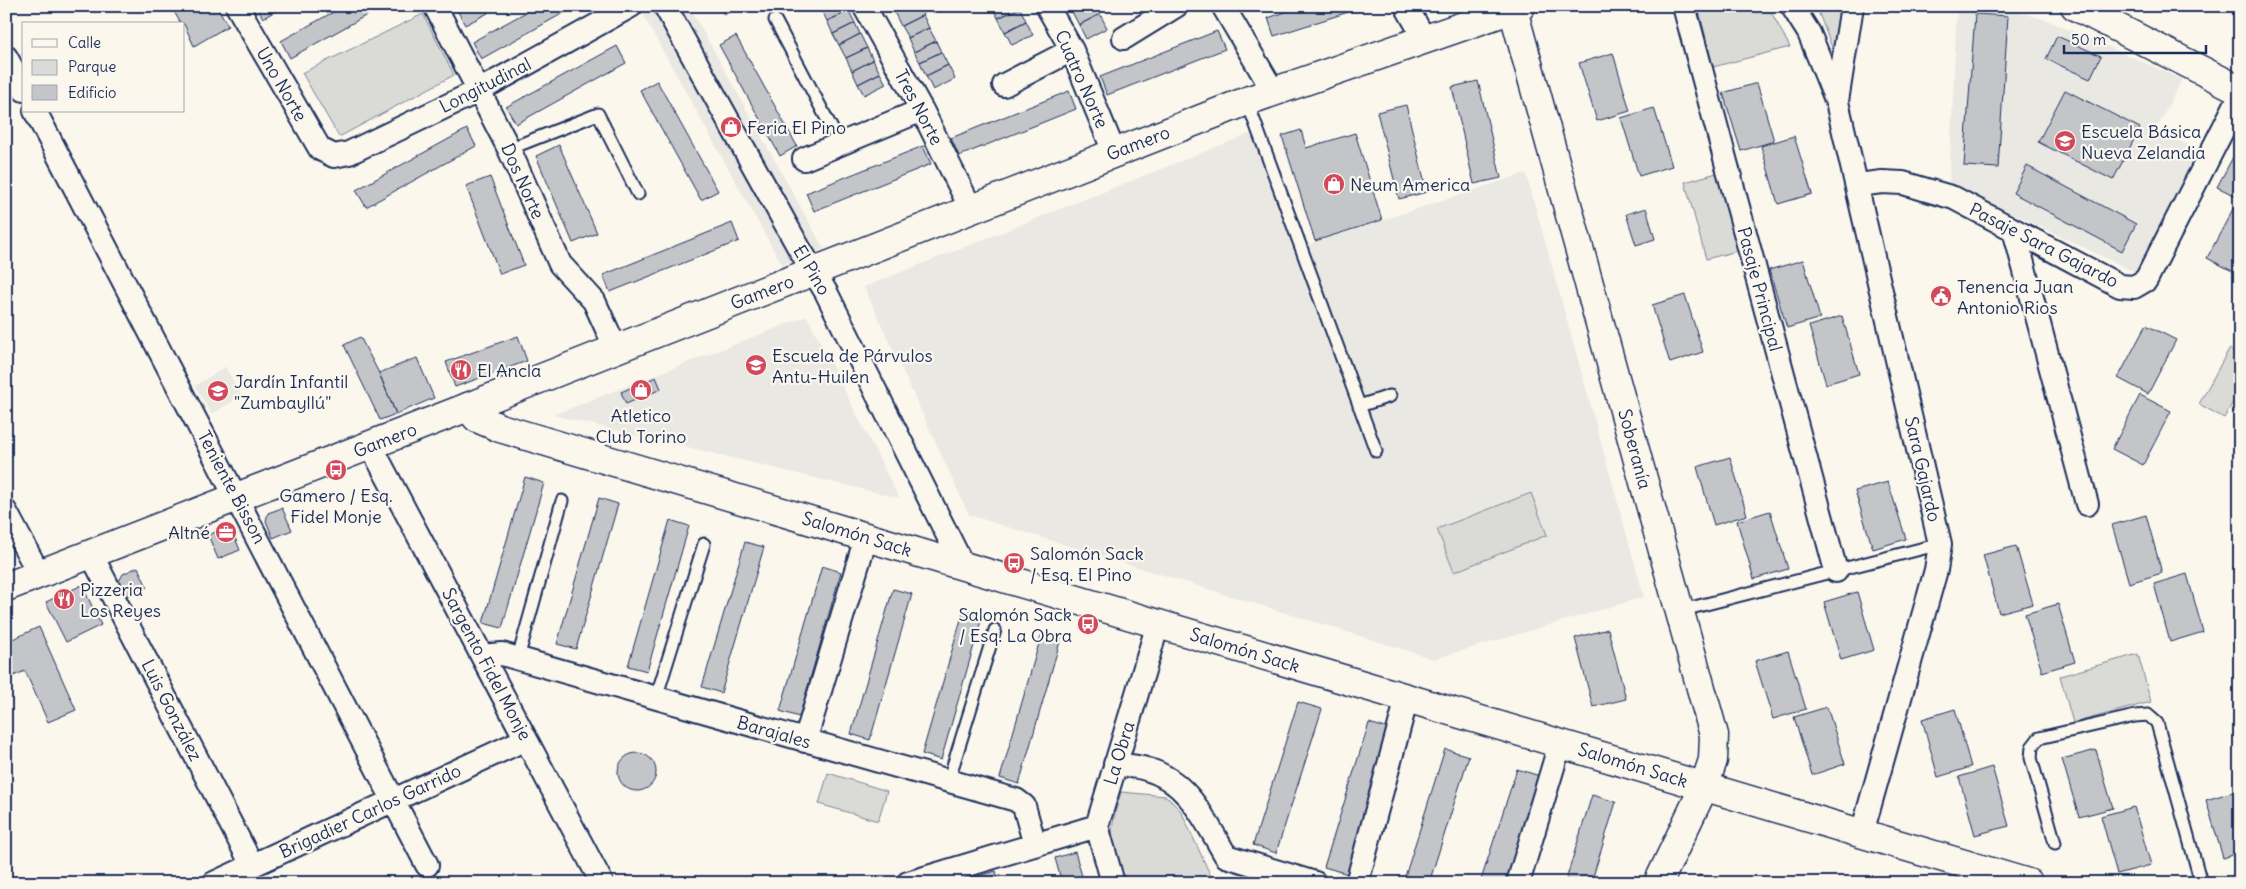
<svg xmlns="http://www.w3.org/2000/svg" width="2246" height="889" font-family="Delius,sans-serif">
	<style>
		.built { fill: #eae8e2 }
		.green { fill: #dadad7; stroke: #7a849a }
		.building { fill: #c3c5c9; stroke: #1b2f5e }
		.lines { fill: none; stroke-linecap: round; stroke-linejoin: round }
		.service-casing { stroke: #1b2f5e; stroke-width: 15 }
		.minor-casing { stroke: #1b2f5e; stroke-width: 26 }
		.tertiary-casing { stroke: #1b2f5e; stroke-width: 31 }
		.secondary-casing { stroke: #1b2f5e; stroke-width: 31 }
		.service { stroke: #fbf7ec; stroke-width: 11 }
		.minor { stroke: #fbf7ec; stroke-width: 22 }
		.tertiary { stroke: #fbf7ec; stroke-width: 28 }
		.secondary { stroke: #fbf7ec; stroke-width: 28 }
		.labels { text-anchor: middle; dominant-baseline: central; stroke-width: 4.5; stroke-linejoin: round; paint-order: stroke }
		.street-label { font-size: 18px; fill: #1b2f5e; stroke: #fbf7ec }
		.poi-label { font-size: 18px; fill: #1b2f5e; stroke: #fbf7ec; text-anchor: start }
	</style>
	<rect width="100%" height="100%" fill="#fbf7ec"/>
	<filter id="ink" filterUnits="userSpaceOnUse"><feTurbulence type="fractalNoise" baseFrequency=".02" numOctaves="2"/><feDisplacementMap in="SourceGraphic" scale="10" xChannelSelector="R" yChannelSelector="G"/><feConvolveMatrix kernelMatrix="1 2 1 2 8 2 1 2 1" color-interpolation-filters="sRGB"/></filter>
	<g filter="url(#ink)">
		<!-- built -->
		<path class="built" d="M 638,6 L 689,6 L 824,249 L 782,265 Z
			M 1957,6 L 1996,6 L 2047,20 L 2182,79 L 2156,130 L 2203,152 L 2143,276 L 1949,183 Z
			M 1259,130 L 1301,247 L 1526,173 L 1644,597 L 1434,659 L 969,515 L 864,287 Z
			M 807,316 L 899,498 L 553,415 Z
			M 225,367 L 242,396 L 211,414 L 195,386 Z"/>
		<!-- green -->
		<path class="green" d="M 1698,6 L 1763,6 L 1770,10 L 1790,47 L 1713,67 Z
			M 1816,6 L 1839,6 L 1838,51 L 1833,50 Z
			M 423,14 L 454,75 L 339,137 L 302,73 Z
			M 1727,170 L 1749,248 L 1706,259 L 1685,182 Z
			M 2229,349 L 2240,355 L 2240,389 L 2224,418 L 2199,404 Z
			M 1531,493 L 1547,535 L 1454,572 L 1437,529 Z
			M 2138,654 L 2151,702 L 2073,723 L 2060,676 Z
			M 828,773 L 887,791 L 878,821 L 819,804 Z
			M 1121,792 L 1166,796 L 1181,811 L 1214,883 L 1122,883 C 1110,841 1108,834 1121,792 Z"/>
		<!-- building -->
		<path class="building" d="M 171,6 L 217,6 L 228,26 L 194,46 L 184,24 L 181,24 Z
			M 256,6 L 285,6 L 263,18 Z
			M 344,6 L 383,6 L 290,58 L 281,41 Z
			M 455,6 L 484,6 L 488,13 L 465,25 Z
			M 537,6 L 576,6 L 481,59 L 472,42 Z
			M 719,6 L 740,6 L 724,15 Z
			M 826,6 L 846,6 L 849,11 L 827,21 L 821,9 Z
			M 906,6 L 918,6 L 923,15 L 901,26 L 894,12 Z
			M 996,6 L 1019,6 L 1020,8 L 998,18 L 993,8 Z
			M 1084,6 L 1096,6 L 1100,14 L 1079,25 L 1072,12 Z
			M 1303,6 L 1367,6 L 1274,36 L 1268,18 Z
			M 1417,6 L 1445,6 L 1419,13 Z
			M 1020,8 L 1026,21 L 1005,32 L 998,18 Z
			M 849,11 L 855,23 L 833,34 L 827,21 Z
			M 1100,14 L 1107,28 L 1086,39 L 1079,25 Z
			M 1975,14 L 2008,16 L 1998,168 L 1964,166 Z
			M 923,15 L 929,28 L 908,38 L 901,26 Z
			M 1026,21 L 1033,35 L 1012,45 L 1005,32 Z
			M 855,23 L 860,34 L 839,45 L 833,34 Z
			M 929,28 L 936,41 L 914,52 L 908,38 Z
			M 1217,31 L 1225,49 L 1107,95 L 1100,77 Z
			M 860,34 L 867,48 L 846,58 L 839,45 Z
			M 736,36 L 797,146 L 780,156 L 719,45 Z
			M 2057,36 L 2101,56 L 2090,79 L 2046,59 Z
			M 936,41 L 941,52 L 920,62 L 914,52 Z
			M 617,46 L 626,63 L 516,124 L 506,107 Z
			M 867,48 L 873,60 L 852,71 L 846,58 Z
			M 941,52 L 948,65 L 926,76 L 920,62 Z
			M 1613,53 L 1630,111 L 1597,121 L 1579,63 Z
			M 873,60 L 880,73 L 858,84 L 852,71 Z
			M 948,65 L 955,79 L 933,90 L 926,76 Z
			M 880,73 L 886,84 L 864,95 L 858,84 Z
			M 657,81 L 718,191 L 701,200 L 640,90 Z
			M 1478,81 L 1501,178 L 1474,184 L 1452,87 Z
			M 1757,83 L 1774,141 L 1741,151 L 1723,93 Z
			M 2065,90 L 2140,128 L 2113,180 L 2038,142 Z
			M 1069,91 L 1076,109 L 959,156 L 951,138 Z
			M 1406,105 L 1427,192 L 1399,199 L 1377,112 Z
			M 1654,108 L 1672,166 L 1639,176 L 1621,118 Z
			M 467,129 L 476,146 L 366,207 L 356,190 Z
			M 1301,130 L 1306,148 L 1355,133 L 1382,220 L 1315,241 L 1282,136 Z
			M 1794,136 L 1812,194 L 1778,204 L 1761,146 Z
			M 2240,144 L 2240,198 L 2217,187 Z
			M 559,145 L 597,233 L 573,243 L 536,156 Z
			M 923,146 L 931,164 L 814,211 L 806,193 Z
			M 2027,166 L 2136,224 L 2122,251 L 2013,193 Z
			M 490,177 L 524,265 L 500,274 L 466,186 Z
			M 2235,205 L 2240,207 L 2240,270 L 2238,274 L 2207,258 Z
			M 1646,208 L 1655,239 L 1636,245 L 1626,214 Z
			M 732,223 L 739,241 L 610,292 L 603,275 Z
			M 1803,260 L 1820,318 L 1787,328 L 1769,270 Z
			M 1685,295 L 1703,352 L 1670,363 L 1652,305 Z
			M 1842,316 L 1859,374 L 1826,384 L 1809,326 Z
			M 2146,325 L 2176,340 L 2148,394 L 2118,378 Z
			M 518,336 L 527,361 L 455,387 L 446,362 Z
			M 360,337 L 379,373 L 396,414 L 380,420 L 344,345 Z
			M 417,358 L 434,398 L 396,414 L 379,373 Z
			M 656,377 L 661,389 L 626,404 L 621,392 Z
			M 2140,395 L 2171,411 L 2143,465 L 2112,449 Z
			M 1730,457 L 1747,515 L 1714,525 L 1697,467 Z
			M 525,477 L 544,483 L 502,628 L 483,623 Z
			M 1888,482 L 1906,539 L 1873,549 L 1855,491 Z
			M 599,498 L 618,504 L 576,649 L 557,644 Z
			M 282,508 L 292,530 L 273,538 L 266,521 L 268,513 Z
			M 1770,511 L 1788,569 L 1754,579 L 1737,521 Z
			M 2146,515 L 2162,573 L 2129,583 L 2112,525 Z
			M 670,520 L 689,526 L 647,671 L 628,666 Z
			M 230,526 L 240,550 L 218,559 L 208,535 Z
			M 745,542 L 764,547 L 721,693 L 702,687 Z
			M 2016,546 L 2033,604 L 1999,613 L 1983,555 Z
			M 822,566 L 841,572 L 799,717 L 780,711 Z
			M 138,567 L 147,587 L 125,597 L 118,583 L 123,574 Z
			M 2187,574 L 2203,632 L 2170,642 L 2154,584 Z
			M 82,585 L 101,625 L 66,642 L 46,602 Z
			M 893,589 L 912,594 L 870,740 L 851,734 Z
			M 1857,592 L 1874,650 L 1841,660 L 1824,602 Z
			M 2058,604 L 2075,662 L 2042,672 L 2025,614 Z
			M 964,609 L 983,614 L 941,760 L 922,754 Z
			M 39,627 L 76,710 L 48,722 L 25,671 L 6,679 L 6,642 Z
			M 1608,629 L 1626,699 L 1593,707 L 1575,638 Z
			M 1042,633 L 1061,638 L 1019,784 L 1000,778 Z
			M 1788,651 L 1806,709 L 1773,719 L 1755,661 Z
			M 1298,702 L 1322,709 L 1276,853 L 1253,845 Z
			M 1827,707 L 1845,764 L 1812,775 L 1794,717 Z
			M 1955,709 L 1971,767 L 1938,777 L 1922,719 Z
			M 1369,723 L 1393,730 L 1348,874 L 1324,867 Z
			M 1445,749 L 1469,756 L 1429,883 L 1403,883 Z
			M 2096,750 L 2113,808 L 2079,817 L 2062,759 Z
			M618 772a19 19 0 1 1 38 0a19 19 0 1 1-38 0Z
			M 1992,767 L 2009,826 L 1975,835 L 1959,777 Z
			M 1517,769 L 1540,776 L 1507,883 L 1480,883 Z
			M 2239,790 L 2240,853 L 2223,858 L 2206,800 Z
			M 1592,795 L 1616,802 L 1591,883 L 1565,883 Z
			M 2134,807 L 2151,865 L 2117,874 L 2101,816 Z
			M 1075,852 L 1084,883 L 1062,883 L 1055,858 Z
			M 996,871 L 999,883 L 977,883 L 975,877 Z
			M 1699,875 L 1726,883 L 1696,883 Z"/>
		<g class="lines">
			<!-- service casing -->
			<g class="service-casing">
				<path id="service" d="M 775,20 L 840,144
					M 1247,101 L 1376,451
					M 509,149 L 598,114 L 638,194
					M 1359,406 L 1390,396
					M 1679,611 L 1940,544
					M 518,658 L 562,501
					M 656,698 L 704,544
					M 948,782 L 995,630
					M 2055,843 L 2031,758 L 2032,747 L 2039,738 L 2135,716 L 2148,715 L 2157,723 L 2201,883"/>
			</g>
			<!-- minor casing -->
			<g class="minor-casing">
				<path id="minor" d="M 237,6 L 320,149 L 334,156 L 349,153 L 480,90 L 631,6
					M 435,6 L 509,149 L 560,264 L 594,301 L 616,349
					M 665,6 L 799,248 L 826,292 L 963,566
					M 864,6 L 922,110 L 971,209
					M 1047,6 L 1072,50 L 1114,152
					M 1223,6 L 1273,91
					M 1406,6 L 1425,40
					M 1684,6 L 1836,571
					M 1792,6 L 1809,33 L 1837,102 L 1940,544 L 1936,570 L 1862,833
					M 1124,38 L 1176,6
					M 6,57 L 24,90
					M 1004,85 L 1072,50
					M 1837,101 L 1852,6
					M 35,111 L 427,865
					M 804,159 L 922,110
					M 1858,185 L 1882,182 L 1903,183 L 1954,198 L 2120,286 L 2134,287 L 2146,280 L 2240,96
					M 2014,230 L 2087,504
					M 371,446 L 602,883
					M 6,512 L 39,574
					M 91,554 L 252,865
					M 482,656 L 502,654 L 1016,800 L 1024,806 L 1035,845
					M 805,741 L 866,537
					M 1115,764 C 1126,766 1137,766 1146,769 C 1188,780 1206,822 1226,856 L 1315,883
					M 214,883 L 526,739
					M 908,883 L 1097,826
					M 1113,883 L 1097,826 L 1158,624
					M 1357,883 L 1407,698
					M 1518,883 L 1560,744"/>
			</g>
			<!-- tertiary casing -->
			<g class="tertiary-casing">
				<path id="tertiary" d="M 1512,6 L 1714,735 L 1713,760 L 1704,787 L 1658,883
					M 2075,6 L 2240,90
					M 468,407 L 1247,101 L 1521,6"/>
			</g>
			<!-- secondary casing -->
			<g class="secondary-casing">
				<path id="secondary" d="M 6,587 L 468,407 L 477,418 L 500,428 L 2028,883"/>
			</g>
			<!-- service -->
			<use href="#service" class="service"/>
			<!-- minor -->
			<use href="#minor" class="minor"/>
			<!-- tertiary -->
			<use href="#tertiary" class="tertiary"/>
			<!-- secondary -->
			<use href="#secondary" class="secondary"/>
		</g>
	</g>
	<!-- icons -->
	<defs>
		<g id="shop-disc" transform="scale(1.125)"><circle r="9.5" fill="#d1495b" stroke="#fbf7ec"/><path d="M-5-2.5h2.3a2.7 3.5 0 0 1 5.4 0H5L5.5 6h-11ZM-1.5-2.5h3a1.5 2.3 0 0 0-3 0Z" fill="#fff"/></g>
		<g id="school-disc" transform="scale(1.125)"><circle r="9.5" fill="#d1495b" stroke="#fbf7ec"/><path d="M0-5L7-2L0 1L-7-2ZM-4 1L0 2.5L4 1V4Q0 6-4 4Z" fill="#fff"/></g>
		<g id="civic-disc" transform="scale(1.125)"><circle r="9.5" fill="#d1495b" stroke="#fbf7ec"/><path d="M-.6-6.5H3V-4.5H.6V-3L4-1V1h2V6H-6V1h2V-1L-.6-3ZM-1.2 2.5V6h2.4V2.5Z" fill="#fff"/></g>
		<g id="restaurant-disc" transform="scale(1.125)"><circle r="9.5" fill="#d1495b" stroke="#fbf7ec"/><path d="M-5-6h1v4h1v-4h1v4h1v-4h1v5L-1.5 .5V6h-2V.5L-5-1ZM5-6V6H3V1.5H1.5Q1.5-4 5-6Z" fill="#fff"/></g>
		<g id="bus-disc" transform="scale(1.125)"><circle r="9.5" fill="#d1495b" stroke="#fbf7ec"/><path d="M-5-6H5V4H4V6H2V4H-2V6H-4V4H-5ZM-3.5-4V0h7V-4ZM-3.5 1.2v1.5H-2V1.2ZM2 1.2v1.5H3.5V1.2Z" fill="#fff"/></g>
		<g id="office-disc" transform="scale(1.125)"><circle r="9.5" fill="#d1495b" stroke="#fbf7ec"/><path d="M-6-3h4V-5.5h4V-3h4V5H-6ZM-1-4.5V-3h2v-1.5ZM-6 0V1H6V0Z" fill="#fff"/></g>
	</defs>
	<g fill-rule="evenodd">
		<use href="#shop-disc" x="731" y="127"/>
		<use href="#school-disc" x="2065" y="141"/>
		<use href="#shop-disc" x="1334" y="184"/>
		<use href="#civic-disc" x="1941" y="296"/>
		<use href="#school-disc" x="756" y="365"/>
		<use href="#restaurant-disc" x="461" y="370"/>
		<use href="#shop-disc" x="641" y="390"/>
		<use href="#school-disc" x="218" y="391"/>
		<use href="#bus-disc" x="336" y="470"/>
		<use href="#office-disc" x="226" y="532"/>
		<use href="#bus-disc" x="1014" y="563"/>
		<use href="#restaurant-disc" x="64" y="599"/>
		<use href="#bus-disc" x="1088" y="624"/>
	</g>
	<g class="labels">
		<!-- street labels -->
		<g class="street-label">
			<text transform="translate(1082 79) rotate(66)">Cuatro Norte</text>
			<text transform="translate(282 84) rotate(60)">Uno Norte</text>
			<text transform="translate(485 85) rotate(-27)">Longitudinal</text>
			<text transform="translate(919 107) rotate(62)">Tres Norte</text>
			<text transform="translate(1138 143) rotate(-21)">Gamero</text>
			<text transform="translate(523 181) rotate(66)">Dos Norte</text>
			<text transform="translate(2044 245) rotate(27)">Pasaje Sara Gajardo</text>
			<text transform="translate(812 270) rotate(59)">El Pino</text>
			<text transform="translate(1760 289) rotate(75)">Pasaje Principal</text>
			<text transform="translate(762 292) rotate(-21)">Gamero</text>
			<text transform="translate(385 440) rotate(-21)">Gamero</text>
			<text transform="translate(1635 449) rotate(75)">Soberanía</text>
			<text transform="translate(1923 469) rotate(77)">Sara Gajardo</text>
			<text transform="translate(232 487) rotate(62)">Teniente Bisson</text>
			<text transform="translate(857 534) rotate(17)">Salomón Sack</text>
			<text transform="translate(1245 650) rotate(17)">Salomón Sack</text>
			<text transform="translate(487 664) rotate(62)">Sargento Fidel Monje</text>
			<text transform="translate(172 710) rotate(63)">Luis González</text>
			<text transform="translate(774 732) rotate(16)">Barajales</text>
			<text transform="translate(1119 753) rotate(-73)">La Obra</text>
			<text transform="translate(1633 765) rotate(17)">Salomón Sack</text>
			<text transform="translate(370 811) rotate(-25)">Brigadier Carlos Garrido</text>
		</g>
		<!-- poi labels -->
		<g class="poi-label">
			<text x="747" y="127">Feria El Pino</text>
			<text x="2081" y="131">Escuela Básica<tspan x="2081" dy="21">Nueva Zelandia</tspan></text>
			<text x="1350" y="184">Neum America</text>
			<text x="1957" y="286">Tenencia Juan<tspan x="1957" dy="21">Antonio Rios</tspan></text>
			<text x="772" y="355">Escuela de Párvulos<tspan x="772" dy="21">Antu-Huilen</tspan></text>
			<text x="477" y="370">El Ancla</text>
			<text x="234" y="381">Jardín Infantil<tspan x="234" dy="21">"Zumbayllú"</tspan></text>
			<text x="641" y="415" text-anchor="middle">Atletico<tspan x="641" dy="21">Club Torino</tspan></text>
			<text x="336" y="495" text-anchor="middle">Gamero / Esq.<tspan x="336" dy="21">Fidel Monje</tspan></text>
			<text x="210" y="532" text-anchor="end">Altné</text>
			<text x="1030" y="553">Salomón Sack<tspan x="1030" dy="21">/ Esq. El Pino</tspan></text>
			<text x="80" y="589">Pizzeria<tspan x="80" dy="21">Los Reyes</tspan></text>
			<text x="1072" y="614" text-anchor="end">Salomón Sack<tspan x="1072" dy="21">/ Esq. La Obra</tspan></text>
		</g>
	</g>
	<!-- margin -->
	<rect width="2246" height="889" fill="none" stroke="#fbf7ec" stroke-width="25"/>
	<rect x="12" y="12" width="2221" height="864" fill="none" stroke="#1b2f5e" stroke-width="2" filter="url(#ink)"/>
	<!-- legend -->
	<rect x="22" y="22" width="162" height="90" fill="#fbf7ec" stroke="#a1a7b3"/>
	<rect x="32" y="39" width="25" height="8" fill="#fbf7ec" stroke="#a1a7b3"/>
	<text x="68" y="48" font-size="15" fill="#1b2f5e">Calle</text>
	<rect x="32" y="60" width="25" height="15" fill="#dadad7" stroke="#a1a7b3"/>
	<text x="68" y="72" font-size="15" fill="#1b2f5e">Parque</text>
	<rect x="32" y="85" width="25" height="15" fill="#c3c5c9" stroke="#a1a7b3"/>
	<text x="68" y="98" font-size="15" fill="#1b2f5e">Edificio</text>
	<!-- scale -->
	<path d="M2064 45v8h142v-8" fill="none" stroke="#1b2f5e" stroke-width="2.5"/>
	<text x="2071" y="45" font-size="15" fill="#1b2f5e" stroke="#fbf7ec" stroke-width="4" paint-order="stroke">50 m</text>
</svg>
